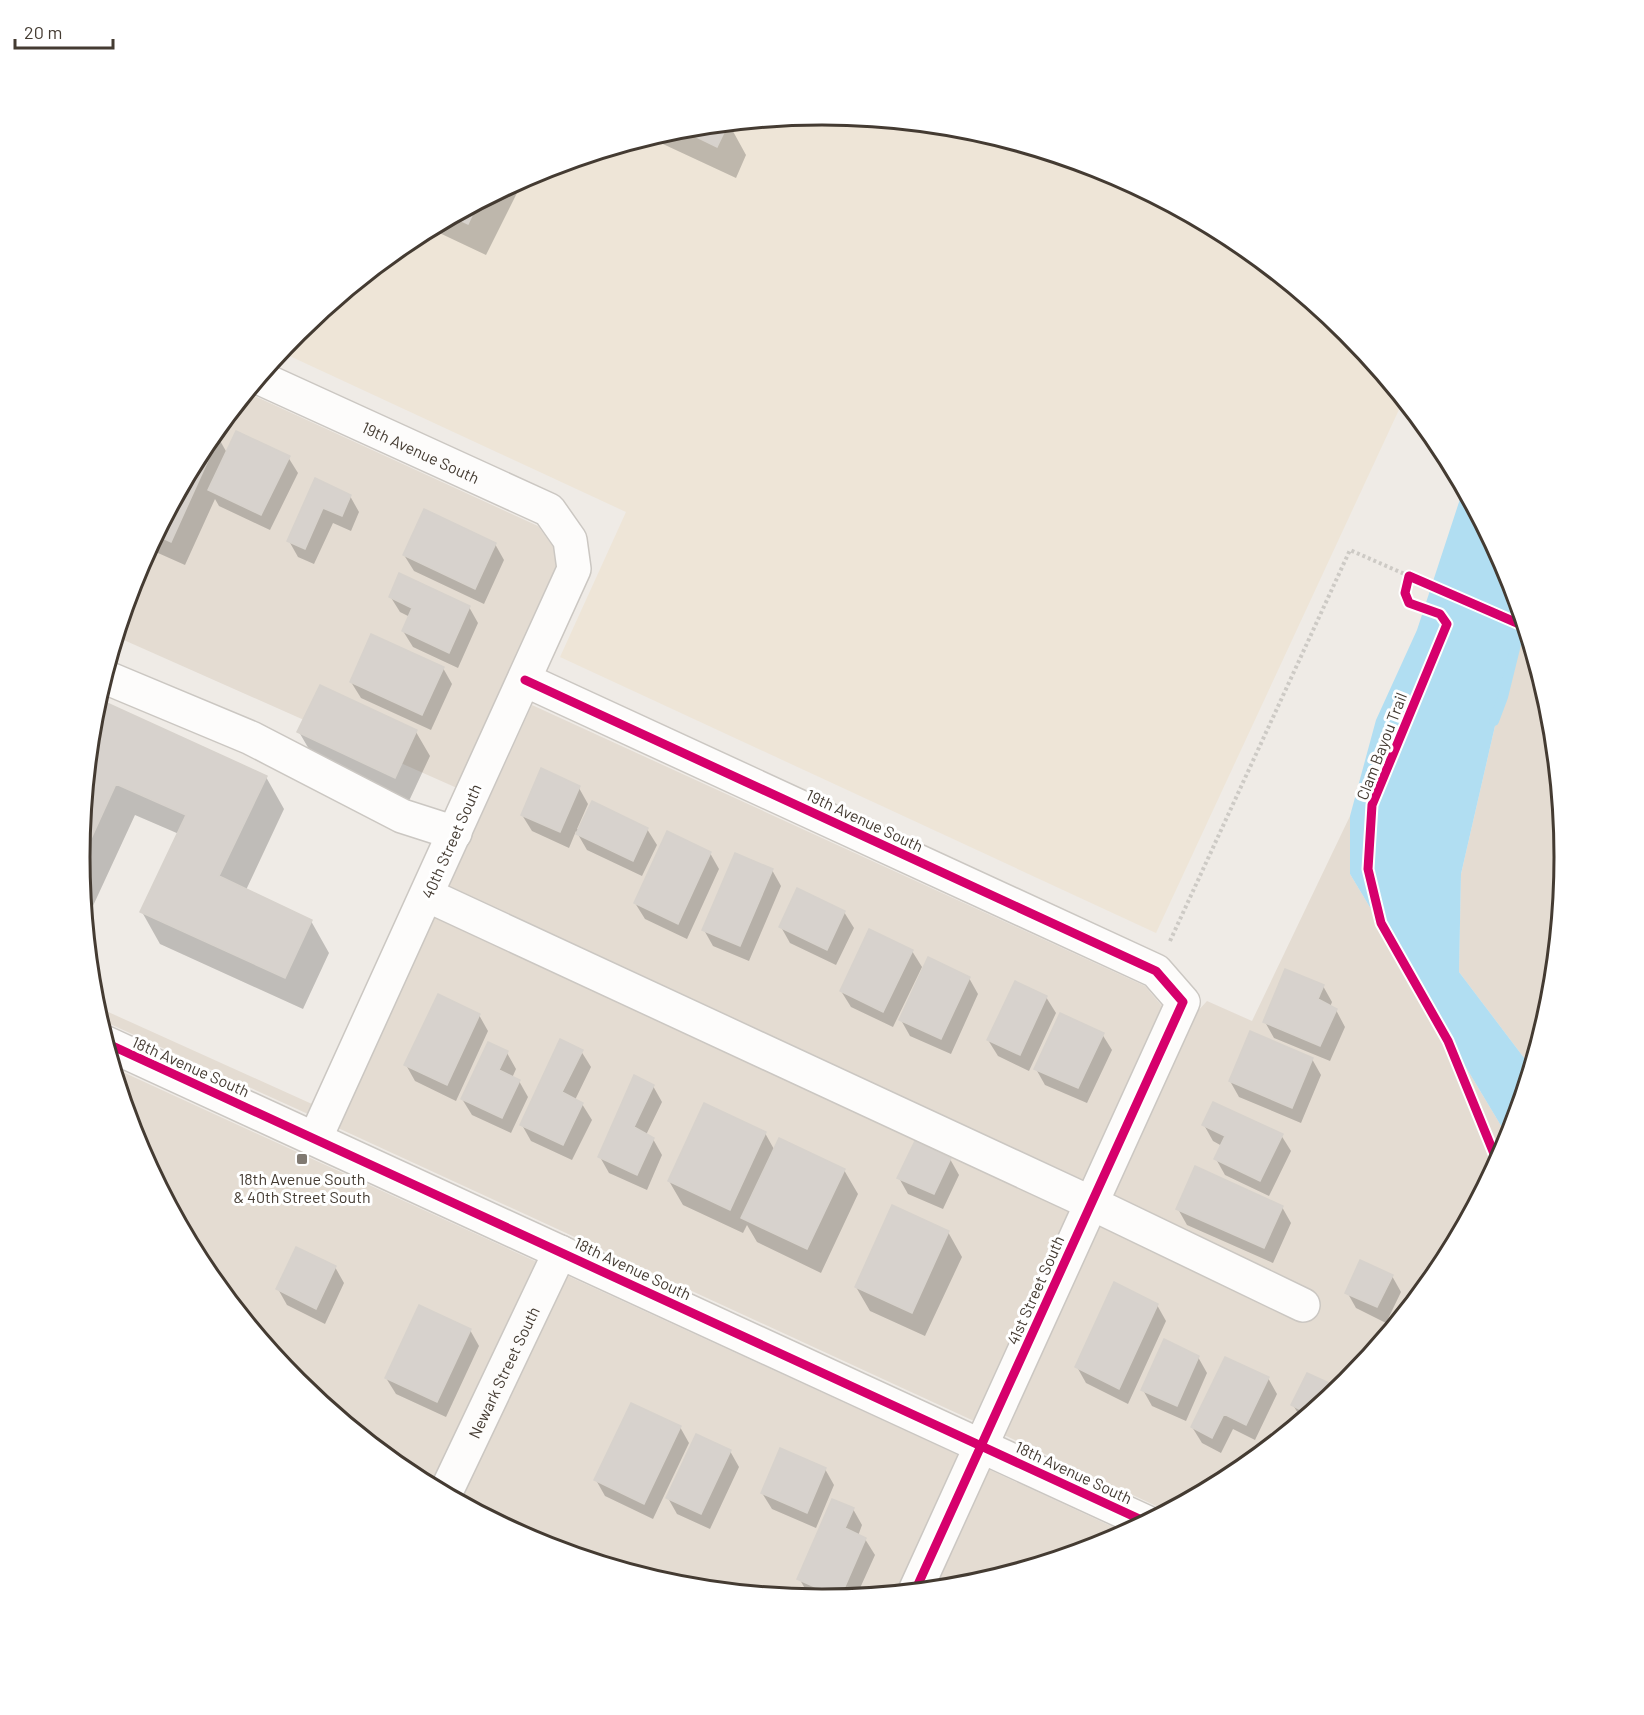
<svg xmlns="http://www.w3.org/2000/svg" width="1644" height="1715" font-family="Barlow,sans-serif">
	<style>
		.residential { fill: #e4dcd2 }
		.education { fill: #eee5d7 }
		.water { fill: #b1def2 }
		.shadow { fill: #0003 }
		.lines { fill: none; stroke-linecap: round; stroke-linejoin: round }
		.stream { stroke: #b1def2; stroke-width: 10 }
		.building { fill: #d7d2cd; stroke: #d7d2cc; stroke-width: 1.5 }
		.minor-casing { stroke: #cbc7c2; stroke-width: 36 }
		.path { stroke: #cdcac5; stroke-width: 4; stroke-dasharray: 3 3; stroke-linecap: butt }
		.minor { stroke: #fdfcfb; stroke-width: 33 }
		.cycleway-casing { stroke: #fff; stroke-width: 13 }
		.cycleway { stroke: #d6006c; stroke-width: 9 }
		.poi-dot { fill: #807971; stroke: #fff; stroke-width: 2 }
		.labels { text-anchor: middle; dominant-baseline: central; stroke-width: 6; stroke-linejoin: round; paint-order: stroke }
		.street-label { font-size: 16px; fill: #443b32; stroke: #fff }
		.poi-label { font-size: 16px; fill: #443b32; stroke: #fff }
		.rim { fill: none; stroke: #443b32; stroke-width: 3 }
	</style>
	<rect width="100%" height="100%" fill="#efebe6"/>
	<!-- residential -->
	<path class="residential" d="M 248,393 L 538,526 L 554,548 L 557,568 L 457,788 L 117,637 L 136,573 L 205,445 Z
		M 1522,619 L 1550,713 L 1564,857 L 1550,1003 L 1531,1067 L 1459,972 L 1461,874 L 1506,678 Z
		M 532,705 L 1145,986 L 1162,1006 L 974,1421 L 338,1128 Z
		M 1350,816 L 1350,874 L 1509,1139 L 1439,1270 L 1347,1383 L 1234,1475 L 1167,1511 L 1004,1435 L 1197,1012 L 1207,1001 L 1252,1021 Z
		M 95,1006 L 312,1104 L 308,1114 L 99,1019 Z
		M 114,1068 L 537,1262 L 430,1486 L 409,1475 L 297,1382 L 204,1270 L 136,1141 Z
		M 568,1276 L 958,1455 L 896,1593 L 822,1600 L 677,1586 L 538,1543 L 460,1502 Z
		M 988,1469 L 1126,1533 L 1106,1544 L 967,1586 L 934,1589 Z"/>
	<!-- education -->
	<path class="education" d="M 822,115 L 967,129 L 1106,172 L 1235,240 L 1347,333 L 1403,401 L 1156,933 L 560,657 L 626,512 L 281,352 L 297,332 L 410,240 L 538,171 L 677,129 Z"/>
	<!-- water -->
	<path class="water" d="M 1464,491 L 1508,574 L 1522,619 L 1506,678 L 1461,874 L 1459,972 L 1531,1067 L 1509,1139 L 1350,874 L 1350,816 L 1376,720 L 1417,630 L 1461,496 Z"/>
	<!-- shadow -->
	<path class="shadow" d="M 729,124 L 746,155 L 736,178 L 650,138 L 677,129 Z
		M 524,179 L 486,255 L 431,229 Z
		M 213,435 L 218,437 L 227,453 L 288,457 L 298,473 L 270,530 L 219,506 L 215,499 L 185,565 L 149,549 L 205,445 Z
		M 316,480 L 350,496 L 359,512 L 351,531 L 333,523 L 314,564 L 298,557 L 289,541 Z
		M 495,544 L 504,560 L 484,604 L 414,571 L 404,555 Z
		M 390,596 L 469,607 L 478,623 L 458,668 L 413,647 L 403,631 L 410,617 L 400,612 Z
		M 443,668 L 452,684 L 431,730 L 361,698 L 351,682 Z
		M 97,700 L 266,777 L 284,809 L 246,890 L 311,921 L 329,953 L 303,1009 L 160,944 L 142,912 L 179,834 L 135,815 L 86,921 L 80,857 L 94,712 Z
		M 299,732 L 416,732 L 430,756 L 409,801 L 313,756 Z
		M 579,788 L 588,804 L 577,829 L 580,830 L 593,803 L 647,829 L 657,845 L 642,876 L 587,850 L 576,831 L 569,848 L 532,831 L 522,815 Z
		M 710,853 L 719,869 L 687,939 L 645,919 L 635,903 Z
		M 772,870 L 781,886 L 749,961 L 713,946 L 704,930 Z
		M 844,912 L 854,928 L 836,965 L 790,943 L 781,927 Z
		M 912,951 L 922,967 L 893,1027 L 851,1007 L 841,991 Z
		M 969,978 L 978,994 L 951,1054 L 910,1036 L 901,1020 Z
		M 1323,986 L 1332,1002 L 1330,1007 L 1336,1010 L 1345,1027 L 1330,1061 L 1274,1038 L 1265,1022 Z
		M 1046,997 L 1056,1013 L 1029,1071 L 998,1056 L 988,1040 Z
		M 479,1015 L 488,1031 L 456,1101 L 415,1081 L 406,1065 Z
		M 1102,1034 L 1112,1050 L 1087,1103 L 1045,1085 L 1036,1069 Z
		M 581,1051 L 591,1067 L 575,1100 L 582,1104 L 592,1120 L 572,1160 L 531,1141 L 522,1125 Z
		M 507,1053 L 516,1069 L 512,1078 L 519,1081 L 528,1097 L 511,1133 L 472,1115 L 462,1099 Z
		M 1312,1059 L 1321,1075 L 1301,1123 L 1239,1097 L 1230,1081 Z
		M 653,1086 L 662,1102 L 646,1135 L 653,1139 L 662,1155 L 647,1190 L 609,1173 L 600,1157 Z
		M 1204,1125 L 1281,1135 L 1291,1151 L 1269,1196 L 1225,1175 L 1216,1159 L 1222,1146 L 1213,1141 Z
		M 765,1133 L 775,1151 L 844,1170 L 858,1194 L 821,1273 L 757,1242 L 747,1225 L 743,1233 L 683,1205 L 669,1181 Z
		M 950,1159 L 959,1175 L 943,1209 L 908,1194 L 899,1178 Z
		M 1282,1207 L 1291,1223 L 1273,1263 L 1187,1225 L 1178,1209 Z
		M 948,1232 L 962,1257 L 925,1336 L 870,1311 L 856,1287 Z
		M 335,1267 L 344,1283 L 325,1324 L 287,1305 L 278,1289 Z
		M 1392,1276 L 1401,1292 L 1386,1323 L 1356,1308 L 1347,1292 Z
		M 1157,1305 L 1166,1321 L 1128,1404 L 1086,1383 L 1077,1367 Z
		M 470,1330 L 479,1346 L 446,1417 L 396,1394 L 386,1378 Z
		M 1198,1357 L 1207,1373 L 1186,1421 L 1152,1406 L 1143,1390 Z
		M 1307,1375 L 1339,1389 L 1302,1420 L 1293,1405 Z
		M 1268,1378 L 1277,1394 L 1255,1440 L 1233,1429 L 1221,1453 L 1202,1443 L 1192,1427 Z
		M 680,1427 L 689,1443 L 653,1519 L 605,1496 L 596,1480 Z
		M 730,1451 L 739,1467 L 710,1529 L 677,1514 L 668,1498 Z
		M 825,1469 L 834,1485 L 816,1528 L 772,1509 L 762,1493 Z
		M 853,1509 L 862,1525 L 858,1536 L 865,1539 L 875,1555 L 856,1597 L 820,1600 L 808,1594 L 799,1578 Z"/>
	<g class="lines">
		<!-- stream -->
		<path class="stream" d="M 1494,721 L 1503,697 L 1522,620"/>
	</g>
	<!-- building -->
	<path class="building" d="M 728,124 L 717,147 L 680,129 Z
		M 478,203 L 468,224 L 453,217 Z
		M 236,431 L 290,456 L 261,515 L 208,490 Z
		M 214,434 L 219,436 L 171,542 L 156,535 L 205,445 Z
		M 315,478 L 351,495 L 342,516 L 323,508 L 305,549 L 287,541 Z
		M 424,509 L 496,543 L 475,589 L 403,555 Z
		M 399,573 L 470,606 L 449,653 L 402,631 L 412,608 L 389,597 Z
		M 371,634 L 444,667 L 422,715 L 350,682 Z
		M 320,685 L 417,730 L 395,778 L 297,732 Z
		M 98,699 L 267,776 L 219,876 L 312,920 L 285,978 L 140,912 L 186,815 L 116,784 L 80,863 L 94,712 Z
		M 541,768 L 580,786 L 560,832 L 521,815 Z
		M 592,801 L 648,828 L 633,861 L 576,834 Z
		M 667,831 L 711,852 L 678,924 L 634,903 Z
		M 735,853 L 773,869 L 740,946 L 702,930 Z
		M 797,888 L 845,911 L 827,950 L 779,927 Z
		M 869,929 L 913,950 L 883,1012 L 840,991 Z
		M 928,957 L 970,977 L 941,1039 L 899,1020 Z
		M 1285,969 L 1324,985 L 1318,999 L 1337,1009 L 1320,1046 L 1263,1022 Z
		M 1015,981 L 1047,996 L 1020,1055 L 987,1040 Z
		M 438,994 L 480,1014 L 447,1085 L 404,1065 Z
		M 1060,1013 L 1104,1033 L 1078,1088 L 1034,1069 Z
		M 1250,1031 L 1313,1058 L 1292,1108 L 1229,1081 Z
		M 560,1039 L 583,1050 L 562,1092 L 583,1103 L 563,1145 L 520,1125 Z
		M 488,1042 L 508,1051 L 499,1070 L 520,1080 L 502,1118 L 461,1099 Z
		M 634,1075 L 654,1085 L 634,1127 L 654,1138 L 637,1175 L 598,1157 Z
		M 1213,1102 L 1283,1134 L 1260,1181 L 1214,1159 L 1225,1136 L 1202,1125 Z
		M 704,1103 L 766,1132 L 730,1210 L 668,1181 Z
		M 779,1138 L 845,1169 L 807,1249 L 741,1218 Z
		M 915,1141 L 951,1158 L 934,1194 L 897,1178 Z
		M 1195,1166 L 1283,1206 L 1264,1248 L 1176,1209 Z
		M 892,1205 L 949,1231 L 912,1313 L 855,1287 Z
		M 296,1247 L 336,1266 L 316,1309 L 276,1289 Z
		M 1360,1260 L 1393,1275 L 1377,1307 L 1345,1293 Z
		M 1429,1264 L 1440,1269 L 1409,1307 Z
		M 1114,1282 L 1158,1304 L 1119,1389 L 1075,1367 Z
		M 419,1305 L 471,1329 L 437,1402 L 385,1378 Z
		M 1164,1339 L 1199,1356 L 1177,1406 L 1141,1390 Z
		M 1225,1357 L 1269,1377 L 1246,1425 L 1224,1414 L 1212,1438 L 1191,1427 Z
		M 1307,1373 L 1340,1388 L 1309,1414 L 1291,1405 Z
		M 631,1403 L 681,1426 L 644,1504 L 594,1480 Z
		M 696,1434 L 731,1450 L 701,1514 L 666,1498 Z
		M 780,1448 L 826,1468 L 807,1513 L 761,1493 Z
		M 832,1499 L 854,1508 L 845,1528 L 866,1538 L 840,1598 L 797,1579 Z"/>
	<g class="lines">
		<!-- minor casing -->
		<g class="minor-casing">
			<g id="minor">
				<path id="s1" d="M 260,378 L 549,510 L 570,540 L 574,569 L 315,1139"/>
				<path d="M 105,677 L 251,738 L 402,816 L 455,833"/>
				<path d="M 525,680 L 1156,971 L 1183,1002 L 915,1591"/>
				<path d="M 427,895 L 1091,1203 L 1303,1305"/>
				<path d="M 106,1043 L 1146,1522"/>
				<path id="s2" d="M 445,1494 L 560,1252"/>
			</g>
		</g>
		<!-- path -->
		<path class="path" d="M 1170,941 L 1350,550 L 1409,576"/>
		<!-- minor -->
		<use href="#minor" class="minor"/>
		<!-- cycleway casing -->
		<g class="cycleway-casing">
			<path id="cycleway" d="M 525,680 L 1156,971 L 1183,1002 L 915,1591
				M 106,1043 L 1146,1522
				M 1497,1161 L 1448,1041 L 1381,923 L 1368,869 L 1372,805 L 1447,624 L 1440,614 L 1409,603 L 1405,593 L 1409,576 L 1524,626"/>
		</g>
		<!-- cycleway -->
		<use href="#cycleway" class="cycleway"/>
	</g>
	<!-- markers -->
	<rect class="poi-dot" x="296" y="1153" width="12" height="12" rx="3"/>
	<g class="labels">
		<!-- street labels -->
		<g class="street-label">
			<text stroke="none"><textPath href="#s1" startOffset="177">19th Avenue South</textPath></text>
			<text transform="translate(1381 746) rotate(-69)">Clam Bayou Trail</text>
			<text transform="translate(865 820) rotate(25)">19th Avenue South</text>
			<text transform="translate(451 841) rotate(-66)">40th Street South</text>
			<text transform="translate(191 1066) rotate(24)">18th Avenue South</text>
			<text transform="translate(633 1268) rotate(25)">18th Avenue South</text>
			<text transform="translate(1035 1290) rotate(-66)">41st Street South</text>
			<text stroke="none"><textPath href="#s2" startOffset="135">Newark Street South</textPath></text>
			<text transform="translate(1074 1472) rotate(25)">18th Avenue South</text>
		</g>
		<!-- poi labels -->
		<g class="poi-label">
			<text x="302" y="1178">18th Avenue South<tspan x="302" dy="18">&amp; 40th Street South</tspan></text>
		</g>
	</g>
	<!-- crop -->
	<path d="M0 0H1644V1715H0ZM90 857a732 732 0 1 1 1464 0a732 732 0 1 1-1464 0Z" fill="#fff" fill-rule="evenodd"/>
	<path class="rim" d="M90 857a732 732 0 1 1 1464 0a732 732 0 1 1-1464 0Z"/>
	<!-- scale -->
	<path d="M15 39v9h98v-9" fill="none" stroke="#443b32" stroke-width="3"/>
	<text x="24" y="39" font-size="18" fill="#443b32" stroke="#ffffff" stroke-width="4.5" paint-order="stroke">20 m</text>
</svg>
